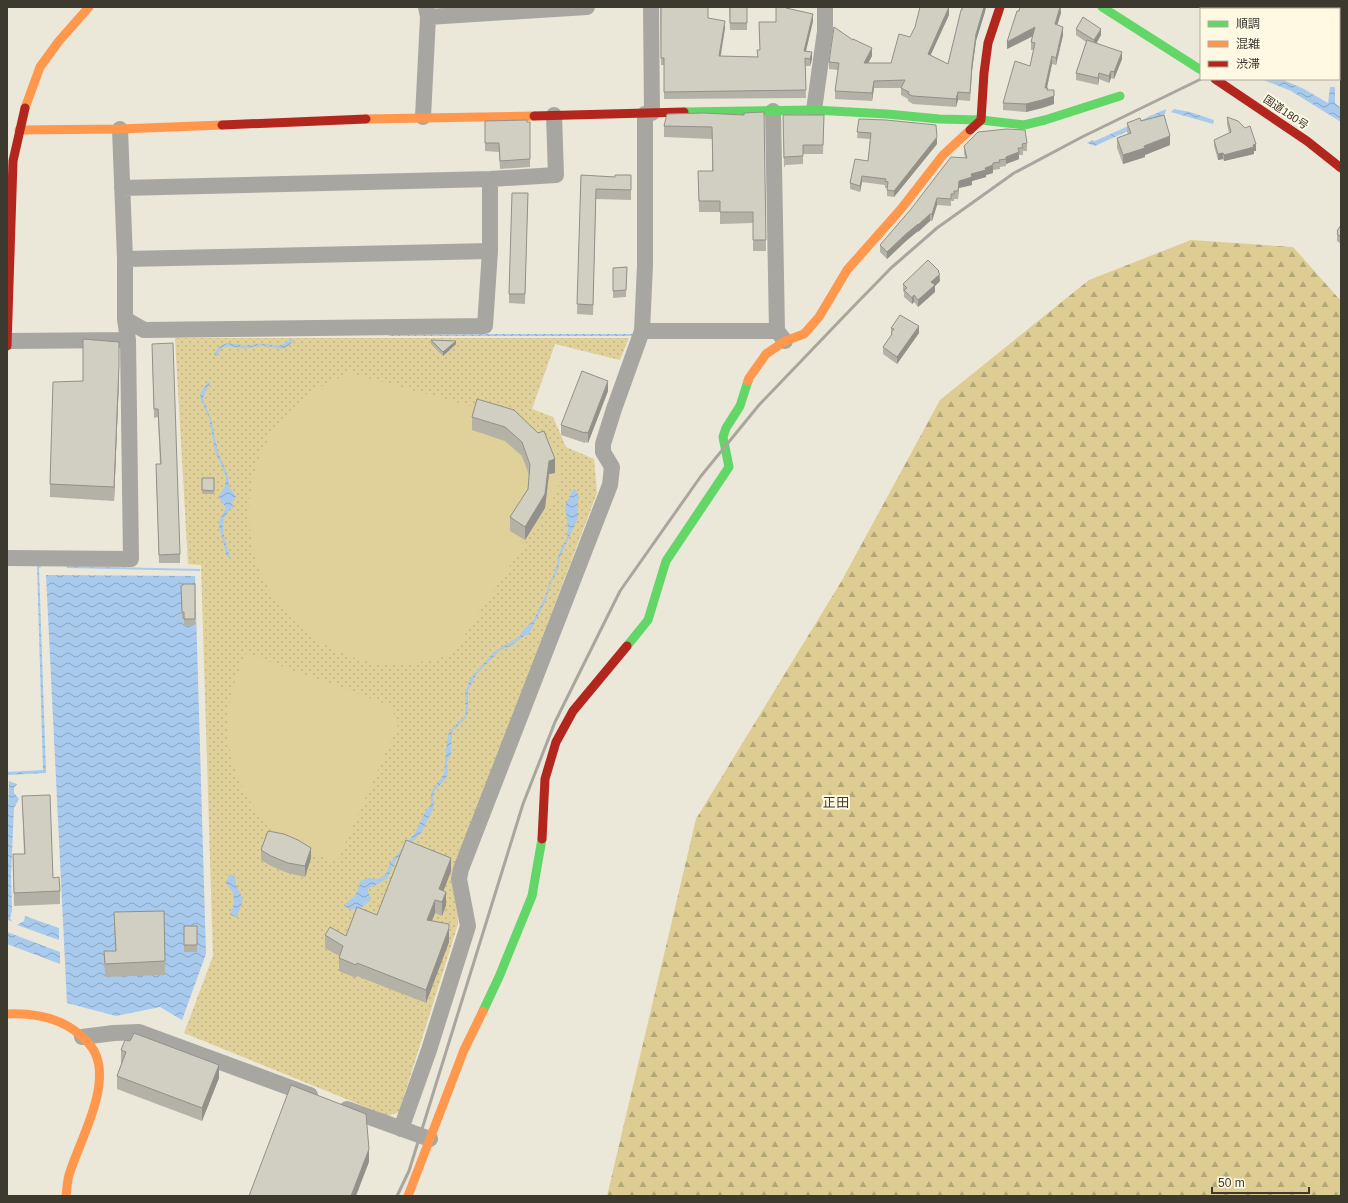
<svg xmlns="http://www.w3.org/2000/svg" width="1348" height="1203" font-family="Arial,'Noto Sans JP',sans-serif">
	<style>
		.green { fill: url(#green-dots) }
		.forest { fill: url(#forest-firs) }
		.pitch { fill: #e0d099 }
		.water { fill: url(#water-waves) }
		.lines { fill: none; stroke-linecap: round; stroke-linejoin: round }
		.street { stroke: #a7a6a1; stroke-width: 16 }
		.fast { stroke: #63d668; stroke-width: 9 }
		.slow { stroke: #ff974d; stroke-width: 9 }
		.jam { stroke: #b3261e; stroke-width: 9 }
		.rail { stroke: #a9a69f; stroke-width: 3 }
		.wall { fill: #b4b1a7 }
		.shaded-wall { fill: #929088 }
		.building { fill: #d1cec2; stroke: #929088 }
		.labels { text-anchor: middle; dominant-baseline: central; stroke-width: 4; stroke-linejoin: round; paint-order: stroke }
		.street-label { font-size: 11px; fill: #3c392f; stroke: #fff9e4 }
		.quarter-label { font-size: 13px; fill: #3c392f; stroke: #fff9e4 }
	</style>
	<defs>
		<pattern id="green-dots" width="8" height="8" patternUnits="userSpaceOnUse"><rect width="8" height="8" fill="#e0d099"/><path d="M2 2h.1M6 6h.1" fill="none" stroke="#c1b384" stroke-width="1.8" stroke-linecap="round"/></pattern>
		<pattern id="forest-firs" width="22" height="20" patternUnits="userSpaceOnUse"><rect width="22" height="20" fill="#ddcd92"/><path d="M5 1l3.5 6h-7zM16 11l3.5 6h-7z" fill="#b4a778"/></pattern>
		<pattern id="water-waves" width="16" height="10" patternUnits="userSpaceOnUse"><rect width="16" height="10" fill="#a8caec"/><path d="M0 5q4-4 8 0t8 0" fill="none" stroke="#8aa5c0"/></pattern>
	</defs>
	<rect width="100%" height="100%" fill="#ebe7d9"/>
	<!-- green -->
	<path class="green" d="M 175,338 L 629,338 L 620,360 L 555,344 L 532,409 L 553,417 L 566,447 L 594,459 L 597,493 L 456,865 L 458,924 L 399,1112 L 388,1116 L 184,1033 L 213,956 L 201,565 L 188,564 Z"/>
	<!-- forest -->
	<path class="forest" d="M 1191,240 L 1293,247 L 1341,301 L 1341,1196 L 607,1196 L 696,819 L 841,582 L 940,400 L 1089,280 Z"/>
	<!-- pitch -->
	<path class="pitch" d="M 350,373 L 511,417 L 539,433 L 545,437 L 554,448 L 560,463 L 560,481 L 553,500 L 452,655 C 427,661 403,667 377,663 C 365,662 351,657 340,652 C 254,615 224,512 272,433 C 283,415 308,392 328,383 C 335,379 343,377 350,373 Z
		M 246,653 L 389,705 L 399,723 L 337,862 C 320,856 300,849 285,838 C 238,804 217,743 233,687 C 236,676 242,664 246,653 Z"/>
	<!-- water -->
	<path class="water" d="M 1261,79 L 1281,79 L 1304,89 L 1328,103 L 1330,87 L 1335,87 L 1335,103 L 1341,108 L 1341,122 L 1291,91 Z
		M 1166,109 L 1165,114 L 1095,146 L 1087,143 L 1092,140 L 1095,141 Z
		M 1174,109 L 1190,112 L 1214,120 L 1213,124 L 1171,112 Z
		M 492,334 L 634,334 L 633,336 L 389,336 L 389,335 Z
		M 290,339 L 294,339 C 285,353 279,348 266,346 C 259,345 253,347 247,348 C 238,349 231,344 222,348 L 216,356 L 214,354 C 224,338 230,345 245,345 C 250,345 255,344 261,344 C 274,343 280,350 290,339 Z
		M 208,382 L 210,382 L 203,398 L 212,423 L 218,452 L 228,476 L 229,487 L 236,496 L 232,503 L 233,507 C 216,519 225,539 230,557 L 227,557 L 219,526 L 220,519 L 226,508 L 220,500 L 219,496 L 225,486 L 226,476 L 215,451 L 209,418 L 200,397 L 201,392 Z
		M 573,489 L 575,489 L 579,496 L 578,501 L 578,518 L 560,557 L 558,570 L 550,585 L 546,600 L 529,634 L 524,636 L 512,645 L 499,651 L 476,675 L 468,691 L 468,713 L 466,718 L 452,732 L 451,753 L 447,762 L 448,772 L 446,779 L 435,790 L 433,795 L 434,807 L 421,833 L 396,860 L 387,879 L 368,889 L 368,892 L 371,899 C 365,907 355,912 345,907 L 344,905 C 353,898 359,893 360,881 L 369,878 L 377,879 L 382,877 L 386,874 L 390,863 L 415,833 L 425,812 L 431,805 L 431,792 L 444,774 L 446,749 L 449,732 L 465,716 L 465,693 L 470,679 L 494,652 L 520,636 L 524,629 L 533,621 L 545,597 L 548,587 L 556,569 L 559,553 L 567,538 L 568,528 L 565,506 Z
		M 37,565 L 40,565 L 41,567 L 39,568 L 46,773 L 7,775 L 7,772 L 43,770 Z
		M 67,566 L 200,569 L 200,571 L 67,568 Z
		M 46,575 L 195,576 L 206,954 L 182,1020 L 160,1007 L 116,1016 L 67,1003 Z
		M 9,781 L 17,784 L 14,788 L 14,793 L 19,799 L 14,808 L 11,876 L 12,911 L 10,918 L 12,922 L 7,919 L 7,834 Z
		M 229,874 L 235,877 L 236,885 L 243,899 L 237,917 L 230,915 C 235,903 237,893 226,884 Z
		M 25,916 L 59,928 L 59,940 L 17,925 L 24,921 Z
		M 7,932 L 60,952 L 60,964 L 7,944 Z"/>
	<g class="lines">
		<!-- street -->
		<path class="street" d="M 651,7 L 652,113
			M 428,17 L 587,7
			M 814,110 L 825,31 L 825,7
			M 773,111 L 777,331 L 785,341
			M 423,117 L 428,17 L 426,7
			M 122,188 L 490,179 L 556,175 L 554,115
			M 125,259 L 490,251
			M 125,319 L 144,330 L 485,326 L 490,251 L 490,179
			M 642,331 L 777,331
			M 7,341 L 128,340
			M 7,558 L 131,559 L 128,340 L 125,319 L 125,259 L 120,129
			M 82,1037 L 114,1033 L 139,1032 L 310,1095
			M 347,1109 L 430,1139
			M 401,1129 L 429,1050 L 468,926 L 459,879 L 461,869 L 610,485 L 612,467 L 603,452 L 603,444 L 614,409 L 642,331 L 645,265 L 645,114"/>
		<!-- fast -->
		<path class="fast" d="M 1102,7 L 1201,70
			M 684,112 L 814,110 L 887,114 L 939,119 L 981,120 L 1024,125 L 1045,120 L 1120,96
			M 627,646 L 648,620 L 666,561 L 729,467 L 723,437 L 726,428 L 740,406 L 748,381
			M 483,1011 L 499,977 L 532,896 L 542,839"/>
		<!-- slow -->
		<path class="slow" d="M 25,108 L 40,67 L 59,41 L 89,7
			M 366,119 L 534,116
			M 19,130 L 120,129 L 222,125
			M 748,381 L 749,378 L 766,354 L 785,341 L 804,334 L 819,317 L 847,270 L 901,209 L 943,155 L 970,130
			M 7,1014 C 34,1013 61,1017 81,1036 C 87,1041 93,1047 96,1055 C 110,1089 79,1142 69,1175 C 67,1182 67,1189 66,1196
			M 408,1196 L 464,1050 L 483,1011"/>
		<!-- jam -->
		<path class="jam" d="M 1215,79 L 1307,141 L 1341,168
			M 534,116 L 684,112
			M 222,125 L 366,119
			M 970,130 L 981,120 L 984,73 L 988,43 L 1000,7
			M 7,346 L 13,161 L 25,108
			M 542,839 L 545,779 L 556,742 L 573,711 L 627,646"/>
		<!-- rail -->
		<path class="rail" d="M 1339,12 L 1341,11
			M 397,1196 L 409,1171 L 523,804 L 555,722 L 620,591 L 701,476 L 759,405 L 852,308 L 891,268 L 937,228 L 1014,173 L 1082,137 L 1201,79"/>
	</g>
	<!-- wall -->
	<path class="wall" d="M 660,7 L 708,18 L 725,28 L 721,56 L 757,57 L 760,50 L 759,22 L 776,22 L 786,8 L 813,21 L 806,51 L 812,59 L 810,66 L 805,66 L 806,98 L 664,99 L 664,65 L 661,65 Z
		M 729,7 L 747,7 L 747,30 L 730,30 Z
		M 962,7 L 986,7 L 976,41 L 972,71 L 970,101 L 958,100 L 956,107 L 913,104 L 908,101 L 908,99 L 901,95 L 901,88 L 874,88 L 872,101 L 835,99 L 835,91 L 838,70 L 829,69 L 829,62 L 872,56 L 868,63 L 891,63 L 910,37 L 949,15 L 930,55 L 948,64 Z
		M 1061,7 L 1061,13 L 1057,25 L 1063,35 L 1056,65 L 1052,64 L 1047,88 L 1054,104 L 1042,108 L 1026,112 L 1003,110 L 1003,103 L 1030,66 L 1034,50 L 1031,50 L 1031,42 L 1033,36 L 1007,49 Z
		M 1212,7 L 1273,7 L 1273,8 L 1272,9 L 1210,9 Z
		M 1076,29 L 1101,35 L 1097,43 L 1122,59 L 1114,79 L 1111,78 L 1109,83 L 1099,79 L 1098,85 L 1076,80 L 1076,73 L 1086,42 L 1076,35 Z
		M 764,112 L 766,251 L 753,251 L 753,223 L 720,224 L 720,212 L 699,212 L 698,171 L 712,171 L 712,139 L 664,137 L 664,126 Z
		M 783,115 L 824,115 L 823,154 L 803,154 L 803,164 L 785,165 L 785,167 L 784,167 Z
		M 1227,117 L 1256,151 L 1254,151 L 1254,154 L 1224,161 L 1223,159 L 1218,160 L 1214,146 L 1214,140 L 1229,133 L 1227,124 Z
		M 859,119 L 937,144 L 894,197 L 887,196 L 887,188 L 885,188 L 885,185 L 862,182 L 860,192 L 850,189 L 850,183 L 868,161 L 870,139 L 857,138 Z
		M 485,121 L 530,122 L 530,167 L 500,169 L 499,152 L 485,151 Z
		M 1141,121 L 1170,145 L 1145,155 L 1145,157 L 1123,164 L 1117,148 L 1117,138 L 1128,134 L 1127,132 L 1127,123 Z
		M 1027,143 L 1027,151 L 1023,151 L 1023,155 L 1019,155 L 1019,159 L 1006,164 L 1006,166 L 1000,167 L 1000,169 L 993,170 L 993,173 L 986,175 L 986,177 L 972,181 L 972,185 L 959,188 L 958,199 L 954,199 L 954,201 L 951,201 L 951,206 L 937,205 L 932,221 L 930,221 L 918,232 L 918,231 L 906,241 L 887,259 L 880,252 L 880,245 L 965,158 L 964,153 L 964,146 Z
		M 581,175 L 615,177 L 631,175 L 631,200 L 596,199 L 593,315 L 577,314 Z
		M 528,193 L 525,304 L 509,303 L 509,294 Z
		M 1341,225 L 1341,244 L 1337,241 L 1337,231 Z
		M 627,267 L 626,297 L 613,298 L 613,268 Z
		M 939,274 L 940,281 L 935,286 L 935,292 L 918,307 L 914,302 L 912,304 L 904,297 L 904,292 L 903,291 L 903,284 Z
		M 891,328 L 919,333 L 897,364 L 883,354 L 883,347 L 891,337 Z
		M 431,340 L 456,344 L 443,356 L 431,344 Z
		M 152,353 L 180,554 L 180,563 L 159,563 L 156,472 L 160,464 L 158,417 L 154,418 Z
		M 119,379 L 114,501 L 50,497 L 50,484 L 83,381 Z
		M 608,391 L 588,443 L 585,442 L 585,443 L 561,435 L 561,425 Z
		M 477,399 L 555,473 L 549,474 L 545,508 L 525,540 L 510,531 L 510,517 L 528,489 L 529,475 L 522,456 L 505,441 L 472,430 L 472,417 Z
		M 202,478 L 214,478 L 214,494 L 202,494 Z
		M 195,584 L 195,625 L 184,626 L 184,619 L 182,619 L 181,586 Z
		M 22,796 L 53,878 L 60,891 L 60,904 L 14,906 L 13,854 L 24,854 Z
		M 261,850 L 311,858 L 305,877 L 288,873 L 271,866 L 261,860 Z
		M 451,871 L 443,891 L 446,905 L 442,916 L 435,913 L 432,921 L 449,942 L 426,1003 L 357,976 L 356,978 L 339,971 L 339,956 L 325,948 L 325,935 L 346,936 L 377,915 Z
		M 114,912 L 165,961 L 165,975 L 105,977 L 104,951 L 115,951 Z
		M 184,926 L 197,926 L 197,952 L 184,952 Z
		M 121,1050 L 219,1078 L 202,1121 L 117,1089 L 117,1076 L 121,1064 Z"/>
	<!-- shaded-wall -->
	<path class="shaded-wall" d="M 949,7 L 949,15 L 928,61 L 928,54 Z
		M 984,7 L 986,7 L 985,12 L 976,41 L 972,71 L 970,101 L 972,64 L 976,34 Z
		M 1060,7 L 1061,13 L 1055,32 L 1055,24 Z
		M 1265,7 L 1273,7 L 1273,8 L 1272,9 L 1264,9 Z
		M 813,14 L 813,21 L 804,59 L 804,51 Z
		M 725,21 L 725,28 L 719,63 L 719,56 Z
		M 1035,27 L 1035,35 L 1007,49 L 1007,42 Z
		M 1063,27 L 1063,35 L 1056,65 L 1056,58 Z
		M 1101,29 L 1101,35 L 1094,47 L 1094,40 Z
		M 872,48 L 872,56 L 864,71 L 864,63 Z
		M 812,52 L 812,59 L 810,66 L 810,59 Z
		M 1122,52 L 1122,59 L 1114,79 L 1114,72 Z
		M 1052,56 L 1052,64 L 1045,96 L 1045,88 Z
		M 1111,71 L 1111,78 L 1109,83 L 1109,76 Z
		M 1099,73 L 1099,79 L 1098,85 L 1098,78 Z
		M 874,81 L 874,88 L 872,101 L 872,93 Z
		M 1054,90 L 1054,104 L 1042,108 L 1026,112 L 1026,104 Z
		M 958,92 L 958,100 L 956,107 L 956,99 Z
		M 1170,136 L 1170,145 L 1145,155 L 1145,157 L 1123,164 L 1123,155 Z
		M 937,137 L 937,144 L 894,197 L 894,191 Z
		M 1256,144 L 1256,151 L 1254,151 L 1254,154 L 1224,161 L 1224,155 Z
		M 1019,152 L 1019,159 L 1006,164 L 1006,157 Z
		M 1223,153 L 1223,159 L 1218,160 L 1218,154 Z
		M 993,165 L 993,173 L 986,175 L 986,177 L 972,181 L 972,185 L 959,188 L 958,199 L 959,181 L 971,174 Z
		M 862,176 L 862,182 L 860,192 L 860,186 Z
		M 937,198 L 937,205 L 932,221 L 932,214 Z
		M 930,214 L 930,221 L 918,232 L 918,225 Z
		M 918,224 L 918,231 L 906,241 L 887,259 L 887,252 L 906,234 Z
		M 939,271 L 940,281 L 935,286 L 935,292 L 918,307 L 918,300 L 938,272 Z
		M 914,295 L 914,302 L 912,304 L 912,298 Z
		M 919,326 L 919,333 L 897,364 L 897,357 Z
		M 456,341 L 456,344 L 443,356 L 443,352 Z
		M 119,365 L 119,379 L 114,501 L 114,487 Z
		M 608,381 L 608,391 L 588,443 L 588,433 Z
		M 555,459 L 555,473 L 549,474 L 545,508 L 525,540 L 525,527 L 549,461 Z
		M 311,848 L 311,858 L 305,877 L 305,866 Z
		M 451,858 L 451,871 L 439,903 L 439,889 Z
		M 446,892 L 446,905 L 442,916 L 442,902 Z
		M 435,900 L 435,913 L 427,933 L 427,920 Z
		M 449,928 L 449,942 L 426,1003 L 426,990 Z
		M 219,1065 L 219,1078 L 202,1121 L 202,1108 Z
		M 369,1149 L 369,1162 L 356,1196 L 351,1196 Z"/>
	<!-- building -->
	<path class="building" d="M 661,7 L 708,7 L 708,18 L 725,21 L 719,56 L 758,57 L 757,50 L 760,50 L 759,22 L 776,22 L 776,7 L 786,7 L 786,8 L 813,14 L 804,51 L 812,52 L 810,59 L 805,58 L 806,90 L 664,92 L 664,58 L 661,58 Z
		M 730,7 L 747,7 L 747,23 L 730,23 Z
		M 920,7 L 949,7 L 928,54 L 948,64 L 961,10 L 962,10 L 962,7 L 984,7 L 976,34 L 972,64 L 970,93 L 958,92 L 956,99 L 913,96 L 908,94 L 909,92 L 901,88 L 905,80 L 874,81 L 872,93 L 835,91 L 839,63 L 829,62 L 834,27 L 853,40 L 853,39 L 872,48 L 864,63 L 891,63 L 899,34 L 910,37 L 915,27 Z
		M 1020,7 L 1060,7 L 1055,24 L 1063,27 L 1056,58 L 1052,56 L 1045,88 L 1048,88 L 1047,90 L 1054,90 L 1054,96 L 1042,100 L 1026,104 L 1003,103 L 1015,61 L 1030,66 L 1035,43 L 1031,42 L 1035,27 L 1007,42 L 1017,11 L 1019,11 Z
		M 1212,7 L 1249,7 L 1248,9 L 1210,9 Z
		M 1258,7 L 1265,7 L 1264,9 L 1261,9 Z
		M 1083,17 L 1101,29 L 1094,40 L 1076,29 Z
		M 1087,40 L 1122,52 L 1114,72 L 1111,71 L 1109,76 L 1099,73 L 1098,78 L 1076,73 Z
		M 764,112 L 766,240 L 753,240 L 753,212 L 720,212 L 720,201 L 699,201 L 698,171 L 713,171 L 712,127 L 664,126 L 667,114 L 703,113 L 744,115 L 744,113 Z
		M 783,115 L 824,115 L 823,145 L 803,145 L 803,156 L 785,157 L 785,158 L 784,158 Z
		M 1164,115 L 1170,136 L 1144,146 L 1145,148 L 1123,155 L 1117,138 L 1131,133 L 1127,123 L 1140,118 L 1141,121 Z
		M 1227,117 L 1238,121 L 1245,128 L 1250,126 L 1256,144 L 1253,145 L 1254,147 L 1224,155 L 1223,153 L 1218,154 L 1214,140 L 1231,132 Z
		M 859,119 L 886,120 L 936,125 L 937,137 L 894,191 L 887,190 L 888,182 L 885,181 L 886,179 L 862,176 L 860,186 L 850,183 L 855,159 L 868,161 L 871,133 L 857,132 Z
		M 527,120 L 527,122 L 530,122 L 530,159 L 500,161 L 499,143 L 485,143 L 485,121 Z
		M 1007,129 L 1025,130 L 1027,143 L 1022,144 L 1023,148 L 1018,148 L 1019,152 L 1006,157 L 1006,159 L 999,160 L 1000,162 L 993,163 L 993,165 L 985,168 L 986,170 L 971,174 L 972,177 L 959,181 L 958,191 L 954,191 L 954,194 L 951,194 L 951,199 L 937,198 L 932,214 L 930,214 L 918,225 L 918,224 L 906,234 L 887,252 L 880,245 L 911,209 L 951,157 L 967,158 L 964,146 L 978,132 Z
		M 581,175 L 615,177 L 615,175 L 631,175 L 631,190 L 596,189 L 593,305 L 577,304 Z
		M 512,193 L 528,193 L 525,294 L 509,294 Z
		M 1341,225 L 1341,237 L 1337,234 L 1338,232 L 1337,231 Z
		M 928,260 L 939,271 L 938,272 L 940,274 L 931,282 L 935,285 L 918,300 L 914,295 L 912,298 L 904,290 L 907,288 L 903,284 Z
		M 627,267 L 626,290 L 613,291 L 613,268 Z
		M 900,315 L 919,326 L 897,357 L 883,347 L 892,334 L 891,333 L 894,329 L 891,328 Z
		M 83,339 L 119,342 L 119,365 L 114,487 L 50,484 L 53,382 L 83,381 Z
		M 431,340 L 456,341 L 443,352 Z
		M 173,343 L 180,554 L 159,555 L 156,464 L 161,464 L 158,409 L 154,409 L 152,344 Z
		M 582,371 L 608,381 L 588,433 L 585,432 L 585,433 L 561,425 Z
		M 477,399 L 514,410 L 538,433 L 544,431 L 555,459 L 549,461 L 545,494 L 525,527 L 510,517 L 528,489 L 530,465 L 522,442 L 505,427 L 472,417 Z
		M 202,478 L 214,478 L 214,491 L 202,490 Z
		M 183,584 L 195,584 L 195,619 L 184,619 L 184,612 L 182,612 L 181,586 L 183,585 Z
		M 50,795 L 53,878 L 59,877 L 60,891 L 14,893 L 13,854 L 25,854 L 22,796 Z
		M 268,831 L 284,834 L 298,840 L 311,848 L 305,866 L 288,863 L 271,856 L 261,850 Z
		M 406,840 L 451,858 L 439,889 L 446,892 L 442,902 L 435,900 L 427,920 L 449,924 L 449,928 L 426,990 L 357,963 L 356,965 L 339,958 L 343,946 L 325,935 L 330,927 L 346,936 L 357,907 L 377,915 Z
		M 164,911 L 165,961 L 105,964 L 104,951 L 116,951 L 114,912 Z
		M 184,926 L 197,926 L 197,945 L 184,945 Z
		M 134,1033 L 219,1065 L 202,1108 L 117,1076 L 126,1052 L 121,1050 L 125,1040 L 130,1041 Z
		M 291,1085 L 366,1114 L 369,1149 L 351,1196 L 249,1196 Z"/>
	<g class="labels">
		<!-- street labels -->
		<g class="street-label">
			<text transform="translate(1286 112) rotate(34)">国道180号</text>
		</g>
		<!-- quarter labels -->
		<g class="quarter-label">
			<text x="836" y="802">正田</text>
		</g>
	</g>
	<!-- border -->
	<rect width="1348" height="1203" fill="none" stroke="#3c392f" stroke-width="16"/>
	<!-- legend -->
	<rect x="1200" y="8" width="140" height="72" fill="#fff9e4" stroke="#b1ac9c"/>
	<rect x="1208" y="21" width="20" height="6" fill="#63d668" stroke="#b1ac9c"/>
	<text x="1236" y="28" font-size="12" fill="#3c392f">順調</text>
	<rect x="1208" y="41" width="20" height="6" fill="#ff974d" stroke="#b1ac9c"/>
	<text x="1236" y="48" font-size="12" fill="#3c392f">混雑</text>
	<rect x="1208" y="61" width="20" height="6" fill="#b3261e" stroke="#b1ac9c"/>
	<text x="1236" y="68" font-size="12" fill="#3c392f">渋滞</text>
	<!-- scale -->
	<path d="M1212 1187v6h97v-6" fill="none" stroke="#3c392f" stroke-width="2"/>
	<text x="1218" y="1187" font-size="12" fill="#3c392f" stroke="#fff9e4" stroke-width="3" paint-order="stroke">50 m</text>
</svg>
